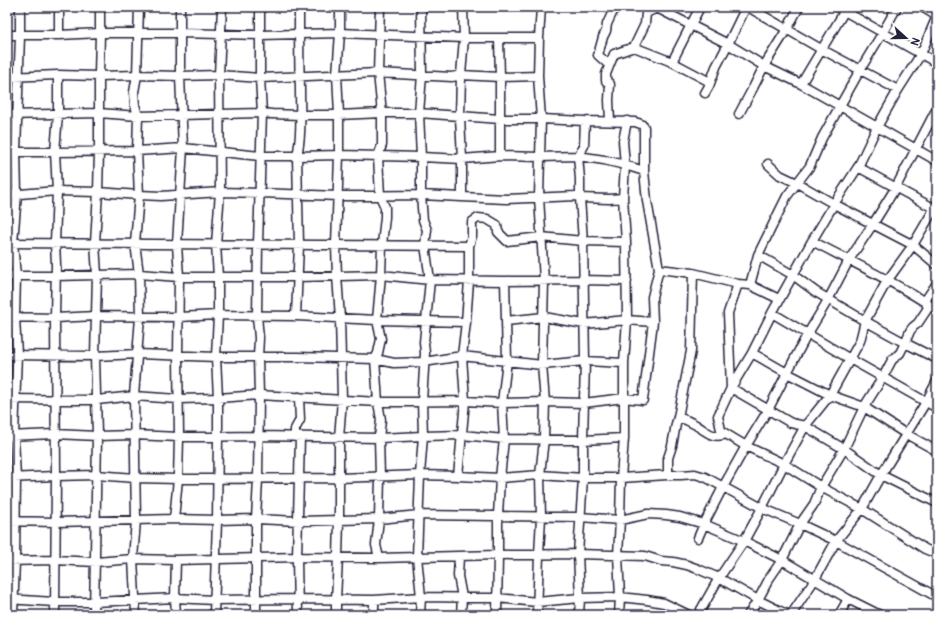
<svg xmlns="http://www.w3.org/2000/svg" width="944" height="622" font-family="Pangolin,sans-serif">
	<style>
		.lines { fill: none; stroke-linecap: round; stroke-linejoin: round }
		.minor-casing { stroke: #22223b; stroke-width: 11 }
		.minor { stroke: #fff; stroke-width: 8 }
	</style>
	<rect width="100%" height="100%" fill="#fff"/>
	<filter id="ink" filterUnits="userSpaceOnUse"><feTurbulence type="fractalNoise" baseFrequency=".025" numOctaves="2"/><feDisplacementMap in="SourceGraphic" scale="8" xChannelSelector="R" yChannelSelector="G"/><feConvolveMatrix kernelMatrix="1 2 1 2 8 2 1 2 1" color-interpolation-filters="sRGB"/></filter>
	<g filter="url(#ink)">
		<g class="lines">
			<!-- minor casing -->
			<g class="minor-casing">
				<path id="minor" d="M 655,7 L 728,44 L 764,66 L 801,84 L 916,149 L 937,161
					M 700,7 L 672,62 L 710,82
					M 748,7 L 821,49 L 898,90
					M 837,7 L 937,63
					M 922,7 L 937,16
					M 937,16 L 921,54 L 898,90 L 877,127 L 858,167 L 834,204 L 812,241 L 772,313 L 752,353 L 731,388 L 718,416 L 721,430 L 726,434 L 746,446 L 784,464 L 821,487 L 862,509 L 925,549 L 937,554
					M 7,35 L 59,35 L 100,33 L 180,33 L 260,35 L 340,33 L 464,38 L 539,38
					M 59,35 L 59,7
					M 499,39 L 500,77 L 500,156
					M 634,47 L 672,62
					M 609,65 L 598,55 L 603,37 L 606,31 L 607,24 L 615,7
					M 7,77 L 58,75 L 99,76 L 137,75 L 180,76 L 219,75 L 260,78 L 378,73 L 452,77 L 461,75 L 500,77 L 538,76
					M 801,84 L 847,7
					M 705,93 L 709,86 L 716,67 L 728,44 L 746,7
					M 739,114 L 753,88 L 764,66 L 787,29 L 799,7
					M 7,115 L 99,113 L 138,116 L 262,113 L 272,114 L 300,115 L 339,115 L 382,113 L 419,113 L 500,119 L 541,119 L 585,121 L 635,122 L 641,124 L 644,127 L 644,171 L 647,201 L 659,269 L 652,297 L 653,322 L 643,400 L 624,398 L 584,403 L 545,402 L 502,403 L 465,401 L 378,402 L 259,395 L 218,398 L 178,399 L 134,396 L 97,400 L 7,399
					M 610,121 L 609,100 L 610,84 L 606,81 L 606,74 L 614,54 L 634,47 L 645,24 L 646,13 L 657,8 L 657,7
					M 7,152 L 55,152 L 137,151 L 183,148 L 260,156 L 297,156 L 339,155 L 421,157 L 462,159 L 500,156 L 540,157 L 578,156 L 604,160 L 625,165 L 644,171
					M 768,164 L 780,175 L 797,183 L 834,204 L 913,245 L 937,265
					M 858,167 L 937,210
					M 7,195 L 57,191 L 98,192 L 139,195 L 161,196 L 220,192 L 260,193 L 338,196 L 421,195 L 462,197 L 506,199 L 576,196 L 580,198 L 609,199 L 623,198
					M 462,197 L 462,159 L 460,117 L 461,75 L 464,38 L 463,7
					M 812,241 C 854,263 897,283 937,310
					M 7,243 L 469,246
					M 758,255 L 793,275 L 816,292 L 865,321 L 905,343 L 937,359
					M 659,269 L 693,273 L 738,284 L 750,285 L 779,299
					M 7,276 L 55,276 L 139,274 L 179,277 L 297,277 L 381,275 L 430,280 L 505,281 L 583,280 L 627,281
					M 738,284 L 728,313 L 731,388 L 791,423 L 805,426 L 844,449 L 881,475 L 937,503
					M 750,285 L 758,255 L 779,212 L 787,196 L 810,166 L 822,138 L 860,70 L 883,32 L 897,7
					M 772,313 L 850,359 L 937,408
					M 296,316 L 299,245 L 297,156 C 302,134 300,111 300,88 C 299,61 299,34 299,7
					M 7,317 L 55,318 L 96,316 L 179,317 L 218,315 L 296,316 L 377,320 L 466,322
					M 506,321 L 544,317 L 584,324 L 627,320 L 653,322
					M 752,353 L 787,373 L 830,395 L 864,407 L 906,434 L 937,451
					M 7,355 L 95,356 L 138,354 L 216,357 L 297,357 L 375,359 L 394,363 L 424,362 L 462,356 L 542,365 L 585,361 L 624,363
					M 678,417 C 684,419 691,422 696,425 C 707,432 713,439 726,434
					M 7,436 L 55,434 L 97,436 L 134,435 L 179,437 L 259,436 L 379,438 L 423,436 L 462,435 L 504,439 L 583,440 L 624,438
					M 295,437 L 295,429 L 300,420 L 299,397
					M 667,475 L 668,472 L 668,458 L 672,446 L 676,424 L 678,417 L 691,351 L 693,273
					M 458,476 L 465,401 L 462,356 L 466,322 L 469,281 L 469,246 L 472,236 L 472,222 L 478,218 L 487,219 L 497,225 L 498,232 L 507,241 L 541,237 L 583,241 L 626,242
					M 7,478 L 56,476 L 96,475 L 135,478 L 178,479 L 339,478 L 420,475 L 458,476 L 500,478 L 540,475 L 583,478 L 621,478 L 667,475 L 681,475 L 695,474 L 705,477 L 762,508 L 800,524 L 836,541 L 937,597
					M 174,519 L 178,479 L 179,437 L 178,356 L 179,277 L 177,244 L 183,148 L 180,76 L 180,7
					M 7,521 L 56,522 L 174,519 L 217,520 L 256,519 L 299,521 L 379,519 L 419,515 L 580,517 L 620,520 L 648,514 L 666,515 L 680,517 L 704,524 L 744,541 L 782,560 L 848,599 L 880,615
					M 698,538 L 704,524 L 723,487 L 746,446 L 768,410 L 787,373 L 807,335 L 828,300 L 849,260 L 873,224 L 896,187 L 937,108
					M 459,556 L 458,576 L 462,597 L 461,615
					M 379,558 L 376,545 L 379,519 L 380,477 L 379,438 L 381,420 L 378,402 L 375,359 L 378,353 L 381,339 L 377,320 L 381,275 L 382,245 L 385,217 L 385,207 L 380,196 L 378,156 L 382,145 L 382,113 L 378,73 L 380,7
					M 176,560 L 175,598 L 176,615
					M 7,561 L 55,560 L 96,562 L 133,559 L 176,560 L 297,557 L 379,558 L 498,555 L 578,554 L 645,556 L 661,561 L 673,562 L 687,565 L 698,569 L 719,578 L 758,600 L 780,611 L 790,615
					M 7,599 L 54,602 L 95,602 L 175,598 L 214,600 L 298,599 L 374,600 L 421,597 L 497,598 L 537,602 L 580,598 L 620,597 L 647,600 L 664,603 L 689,615
					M 374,600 L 374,615
					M 13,615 L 15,561 L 16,478 L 14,436 L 17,354 L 15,318 L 16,276 L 13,243 L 17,194 L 16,151 L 20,36 L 20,7
					M 55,615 L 56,476 L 55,318 L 56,264 L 55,243 L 57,191 L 55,152 L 58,114 L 58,75
					M 94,615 L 97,436 L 95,356 L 97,275 L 95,243 L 98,192 L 99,151 L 99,76 L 100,33 L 100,7
					M 136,615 L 133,559 L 136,520 L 134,396 L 140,317 L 139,274 L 135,243 L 139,195 L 137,151 L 138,116 L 135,105 L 134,92 L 137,75 L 139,7
					M 214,615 L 217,520 L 218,437 L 218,398 L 216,357 L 218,315 L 218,277 L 216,244 L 220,192 L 219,75 L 222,7
					M 256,615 L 256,519 L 258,479 L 259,395 L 258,357 L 259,338 L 257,316 L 258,244 L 262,113 L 260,78 L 260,7
					M 298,615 L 297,557 L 300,437
					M 336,615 L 336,600 L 338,558 L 339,520 L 339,438 L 342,399 L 340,318 L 337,276 L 336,245 L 339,155 L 339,115 L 337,74 L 340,33 L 340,7
					M 420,615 L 421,597 L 417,557 L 420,475 L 423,436 L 422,401 L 425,353 L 424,342 L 430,280 L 425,245 L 427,230 L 423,220 L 421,195 L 421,157 L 419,113 L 422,75 L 421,7
					M 497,615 L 498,555 L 498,516 L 500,478 L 504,439 L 502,403 L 507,360 L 505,281
					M 537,615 L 539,555 L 541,517 L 540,475 L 544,439 L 545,402 L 542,365 L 544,281 L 539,197 L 541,119 L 538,76 L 539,38 L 541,7
					M 579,615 L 580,598 L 578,554 L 583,478 L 583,440 L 585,361 L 583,241 L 580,198 L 580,179 L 578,156 L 584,146 L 585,121
					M 619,615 L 620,597 L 618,555 L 620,520 L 621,478 L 624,438 L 624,363 L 627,320 L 626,242 L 623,198 L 625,165 L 623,141 L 627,121
					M 698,615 L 719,578 L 744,541 L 762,508 L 784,464 L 805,426 L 830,395 L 860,341 L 865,321 L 887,281 L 913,245 L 937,204
					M 748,615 L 758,600 L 769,579 L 782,560 L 800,524 L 814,504 L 821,487 L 844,449 L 864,407 L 883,377 L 892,360 L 900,353 L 905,343 L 910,331 L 913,327 L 918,323 L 928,308 L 925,301 L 937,283
					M 791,615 L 815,579 L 836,541 L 862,509 L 881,475 L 926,402 L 937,381
					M 839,615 L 848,599"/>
			</g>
			<!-- minor -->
			<use href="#minor" class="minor"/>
		</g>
	</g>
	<!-- margin -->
	<rect width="944" height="622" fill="none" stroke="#fff" stroke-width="24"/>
	<rect x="12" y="12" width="920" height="598" fill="none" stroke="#22223b" stroke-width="1.5" filter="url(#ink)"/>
	<!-- north arrow -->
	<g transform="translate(906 38) rotate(111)" stroke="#ffffff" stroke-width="3" paint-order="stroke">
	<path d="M0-3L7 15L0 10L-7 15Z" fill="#22223b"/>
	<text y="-6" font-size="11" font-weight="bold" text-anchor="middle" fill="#22223b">N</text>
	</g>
</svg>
